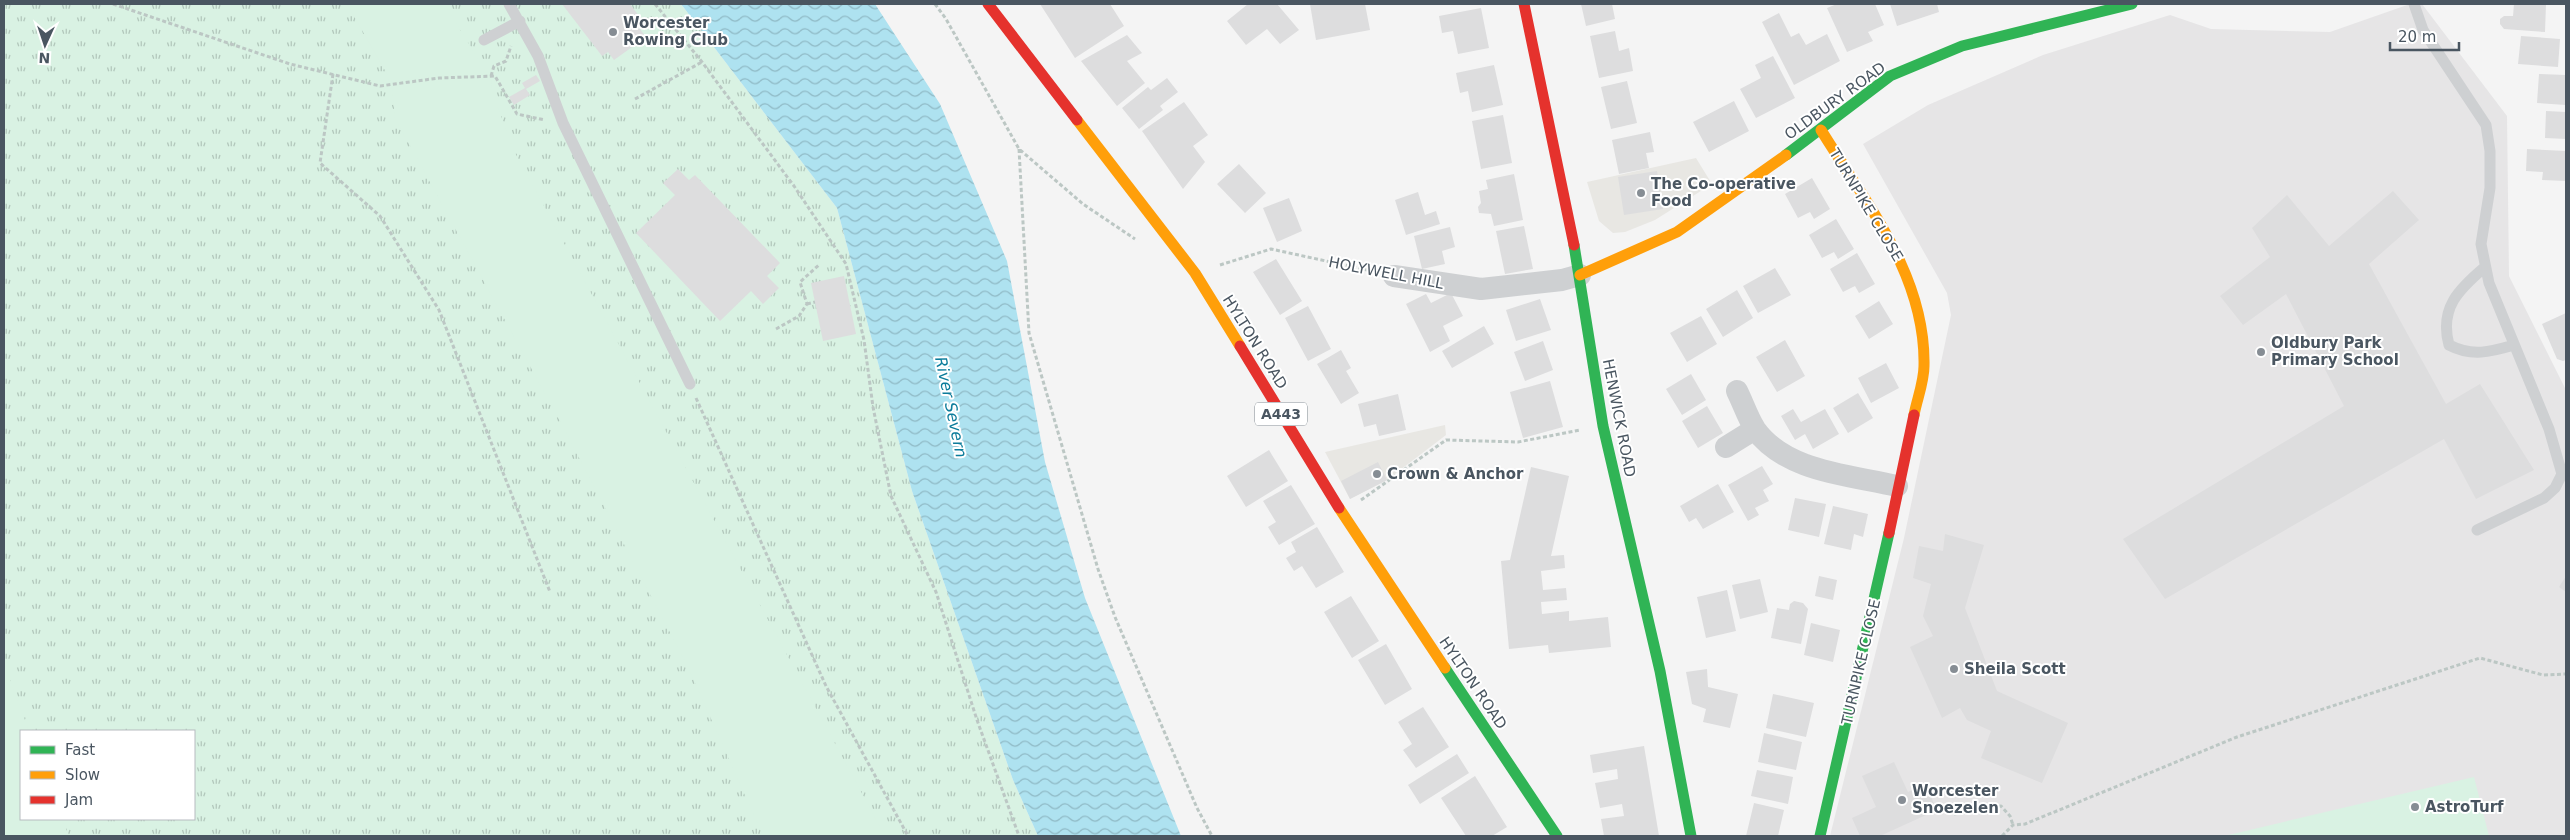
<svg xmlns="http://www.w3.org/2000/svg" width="2570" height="840" font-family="'DejaVu Sans',sans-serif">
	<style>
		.commercial { fill: #e8e7e3 }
		.education { fill: #e6e5e6 }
		.grass { fill: url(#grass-tufts); fill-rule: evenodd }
		.park { fill: #d9f2e3 }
		.water { fill: url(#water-waves) }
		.building { fill: #ddddde }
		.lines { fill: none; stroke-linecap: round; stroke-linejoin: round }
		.path { stroke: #bcc7c4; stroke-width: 3; stroke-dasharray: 4 2.5; stroke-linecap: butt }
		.lane { stroke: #ced0d2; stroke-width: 11 }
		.street { stroke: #ced0d2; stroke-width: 22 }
		.fast { stroke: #30b455; stroke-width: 11 }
		.slow { stroke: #ff9f0a; stroke-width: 11 }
		.jam { stroke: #e5322d; stroke-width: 11 }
		.poi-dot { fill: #868d94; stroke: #fff; stroke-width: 2 }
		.labels { text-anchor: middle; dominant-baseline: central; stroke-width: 4; stroke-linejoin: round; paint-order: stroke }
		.shield { fill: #fff; stroke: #808990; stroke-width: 1 }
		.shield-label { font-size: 14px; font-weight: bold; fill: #4a5661 }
		.poi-label { font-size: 15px; font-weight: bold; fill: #4a5661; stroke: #fff; text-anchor: start }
		.street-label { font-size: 15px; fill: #4a5661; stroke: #fff }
		.water-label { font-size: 16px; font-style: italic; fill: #0c7c9b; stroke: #fff }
	</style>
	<defs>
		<pattern id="grass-tufts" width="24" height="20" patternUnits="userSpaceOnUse" patternTransform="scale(1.25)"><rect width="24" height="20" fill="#d9f2e3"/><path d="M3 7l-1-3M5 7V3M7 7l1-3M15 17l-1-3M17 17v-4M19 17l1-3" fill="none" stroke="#b2c7bb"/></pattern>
		<pattern id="water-waves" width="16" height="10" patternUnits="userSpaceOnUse" patternTransform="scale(1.25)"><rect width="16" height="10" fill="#aee2f0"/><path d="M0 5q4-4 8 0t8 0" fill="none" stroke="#90bac6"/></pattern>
	</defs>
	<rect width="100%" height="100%" fill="#f4f4f4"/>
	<!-- commercial -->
	<path class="commercial" d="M 1696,158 L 1712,184 L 1655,220 L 1625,232 L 1613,233 L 1599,221 L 1587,182 Z
		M 1445,425 L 1446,435 L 1387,480 L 1350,499 L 1325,452 Z"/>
	<!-- education -->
	<path class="education" d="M 2410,4 L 2422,4 L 2507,116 L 2509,276 L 2566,390 L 2566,836 L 1830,836 L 1904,538 L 1951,315 L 1947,293 L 1863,144 L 1928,105 L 2043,55 L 2170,15 L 2211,29 L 2330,32 Z"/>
	<!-- grass -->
	<path class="grass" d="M 4,4 L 681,4 L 837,208 L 912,491 L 1013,780 L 1038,836 L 4,836 ZM 21,731 L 194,731 L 194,819 L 21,819 Z"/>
	<!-- park -->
	<path class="park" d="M 347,4 L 444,4 L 492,81 L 491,88 L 513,149 L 885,836 L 763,836 L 689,669 L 561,423 L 395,118 L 392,90 L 387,74 Z
		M 4,663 L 29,731 L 21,731 L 21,819 L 62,819 L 69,836 L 4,836 Z
		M 2474,777 L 2489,836 L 2224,836 Z"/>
	<!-- water -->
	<path class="water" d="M 681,4 L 875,4 L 940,104 L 1007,261 L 1045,462 L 1085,598 L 1181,836 L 1038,836 L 1013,780 L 912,491 L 837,208 Z"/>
	<!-- building -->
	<path class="building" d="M 562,4 L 630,4 L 645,24 L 639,28 L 646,37 L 614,60 L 608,52 L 602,56 Z
		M 1040,4 L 1110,4 L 1124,26 L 1075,58 Z
		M 1248,4 L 1277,4 L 1299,30 L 1280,44 L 1267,29 L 1246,45 L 1227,21 Z
		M 1310,4 L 1365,4 L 1370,30 L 1316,40 Z
		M 1581,4 L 1612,4 L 1615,19 L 1586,26 Z
		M 1837,4 L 1875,4 L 1884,25 L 1868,32 L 1873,41 L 1847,52 L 1827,8 Z
		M 1890,4 L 1937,4 L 1939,12 L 1897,26 Z
		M 2514,4 L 2546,4 L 2545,32 L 2504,29 L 2500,24 L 2500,19 L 2504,16 L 2513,16 Z
		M 1481,8 L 1489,48 L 1458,54 L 1453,31 L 1442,33 L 1439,16 Z
		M 1779,13 L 1791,37 L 1799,33 L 1806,45 L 1827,34 L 1840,61 L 1794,85 L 1762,22 Z
		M 1615,31 L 1619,51 L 1629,48 L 1633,71 L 1599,78 L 1590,36 Z
		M 1127,35 L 1142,53 L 1127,61 L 1145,83 L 1117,106 L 1081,61 Z
		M 2521,36 L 2560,39 L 2558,67 L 2518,64 Z
		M 1773,56 L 1795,98 L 1756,118 L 1740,89 L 1761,78 L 1755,65 Z
		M 1494,65 L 1503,105 L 1472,112 L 1468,91 L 1460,93 L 1456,73 Z
		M 2539,74 L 2566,75 L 2566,105 L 2537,103 Z
		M 536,75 L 540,81 L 526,89 L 530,95 L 514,105 L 509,97 L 525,88 L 522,83 Z
		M 1167,78 L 1178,92 L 1160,106 L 1163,110 L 1139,129 L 1122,108 L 1148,87 L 1151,90 Z
		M 1627,81 L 1637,123 L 1611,129 L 1601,87 Z
		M 1734,101 L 1749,131 L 1709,152 L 1693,122 Z
		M 1184,102 L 1208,135 L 1193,146 L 1205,162 L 1183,189 L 1142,131 Z
		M 2546,111 L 2566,112 L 2566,139 L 2545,138 Z
		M 1503,115 L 1512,163 L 1481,169 L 1472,121 Z
		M 1650,132 L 1654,152 L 1646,153 L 1649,168 L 1619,174 L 1612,140 Z
		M 2527,149 L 2566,151 L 2566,181 L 2542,180 L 2543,172 L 2526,171 Z
		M 1239,164 L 1266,193 L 1245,213 L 1217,184 Z
		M 678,169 L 689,180 L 695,175 L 780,263 L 767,276 L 779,288 L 763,304 L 751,291 L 720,321 L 636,233 L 675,195 L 663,183 Z
		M 1657,171 L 1663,209 L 1624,215 L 1618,177 Z
		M 1514,174 L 1523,220 L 1494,226 L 1491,214 L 1479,213 L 1478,207 L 1481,203 L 1479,191 L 1488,189 L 1486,180 Z
		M 1812,178 L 1830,209 L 1814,219 L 1810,212 L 1798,218 L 1785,194 Z
		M 2393,191 L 2419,220 L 2369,264 L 2446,404 L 2480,384 L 2534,470 L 2476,499 L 2444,439 L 2165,599 L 2123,539 L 2344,406 L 2286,294 L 2243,325 L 2220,296 L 2270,257 L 2252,228 L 2287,195 L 2329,246 Z
		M 1418,192 L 1425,215 L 1436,211 L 1440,224 L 1406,235 L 1395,200 Z
		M 1289,198 L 1302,231 L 1277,242 L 1263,208 Z
		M 1836,219 L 1854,249 L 1838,259 L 1834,252 L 1822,258 L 1809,235 Z
		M 1524,226 L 1533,269 L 1505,274 L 1496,231 Z
		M 1450,227 L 1455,247 L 1442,251 L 1445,264 L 1422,269 L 1414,236 Z
		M 1857,253 L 1875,284 L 1859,293 L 1855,286 L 1843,292 L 1830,269 Z
		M 1276,259 L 1302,301 L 1280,315 L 1253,272 Z
		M 1775,268 L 1791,295 L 1758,313 L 1743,286 Z
		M 844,276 L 856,334 L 823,341 L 811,283 Z
		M 1737,290 L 1753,318 L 1723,337 L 1706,309 Z
		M 1451,293 L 1463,316 L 1443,326 L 1450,341 L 1430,352 L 1406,304 L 1426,294 L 1431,303 Z
		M 1540,299 L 1551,330 L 1516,341 L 1506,310 Z
		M 1879,301 L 1893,324 L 1869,339 L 1855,316 Z
		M 1308,306 L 1331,349 L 1308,361 L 1285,318 Z
		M 2566,313 L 2566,360 L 2563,361 L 2557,359 L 2542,324 Z
		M 1701,316 L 1717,344 L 1687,362 L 1670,333 Z
		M 1484,326 L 1494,344 L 1452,368 L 1442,351 Z
		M 1785,340 L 1805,376 L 1777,392 L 1756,357 Z
		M 1543,341 L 1553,370 L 1525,381 L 1514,352 Z
		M 1341,350 L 1351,368 L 1346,371 L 1359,393 L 1341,404 L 1317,364 Z
		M 1886,363 L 1899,388 L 1871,403 L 1858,378 Z
		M 1691,374 L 1706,400 L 1682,415 L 1666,389 Z
		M 1550,381 L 1563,427 L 1523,438 L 1510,392 Z
		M 1858,393 L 1873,418 L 1848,433 L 1833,408 Z
		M 1398,394 L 1406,430 L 1379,436 L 1376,424 L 1364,427 L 1358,404 Z
		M 1707,406 L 1723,433 L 1698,448 L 1682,421 Z
		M 1793,409 L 1801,422 L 1825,409 L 1839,434 L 1813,449 L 1805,434 L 1795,440 L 1781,416 Z
		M 1269,450 L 1288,481 L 1246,507 L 1227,476 Z
		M 1378,462 L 1387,480 L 1350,499 L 1341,481 Z
		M 1762,466 L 1773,484 L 1763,490 L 1769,501 L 1755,508 L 1759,515 L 1748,521 L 1728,485 Z
		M 1531,467 L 1569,476 L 1551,556 L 1564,555 L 1565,568 L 1541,571 L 1543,590 L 1566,588 L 1567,600 L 1541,602 L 1542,614 L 1569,611 L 1569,621 L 1608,617 L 1611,647 L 1549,653 L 1548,645 L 1509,649 L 1501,561 L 1510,560 Z
		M 1718,484 L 1734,512 L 1703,529 L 1696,518 L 1689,522 L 1680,506 Z
		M 1291,485 L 1315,524 L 1279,545 L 1268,527 L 1276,522 L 1263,501 Z
		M 1795,498 L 1826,504 L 1819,537 L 1788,530 Z
		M 1833,506 L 1868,514 L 1863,537 L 1854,534 L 1851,550 L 1824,544 Z
		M 1317,527 L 1344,572 L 1316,588 L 1302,566 L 1294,571 L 1286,558 L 1296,552 L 1291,542 Z
		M 1945,534 L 1984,545 L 1965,608 L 1997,691 L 2068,723 L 2042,783 L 1981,758 L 1991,731 L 1967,720 L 1960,708 L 1942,718 L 1910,647 L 1933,636 L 1923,616 L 1931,584 L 1913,578 L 1919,546 L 1943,551 Z
		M 1819,576 L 1837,580 L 1833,600 L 1815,596 Z
		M 2566,576 L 2566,592 L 2559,587 Z
		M 1760,579 L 1768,612 L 1740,619 L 1732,585 Z
		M 1727,590 L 1736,631 L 1706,638 L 1697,597 Z
		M 1351,596 L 1379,641 L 1352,658 L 1324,612 Z
		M 1794,601 L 1803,603 L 1808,609 L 1801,644 L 1771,638 L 1777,608 L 1789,610 L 1790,604 Z
		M 1811,623 L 1840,630 L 1833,662 L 1804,655 Z
		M 1386,644 L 1412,689 L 1385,705 L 1358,660 Z
		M 1707,669 L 1708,687 L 1738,694 L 1730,728 L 1703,722 L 1706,709 L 1692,704 L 1686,672 Z
		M 1773,694 L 1814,703 L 1806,737 L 1766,728 Z
		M 1423,707 L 1449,747 L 1416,768 L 1403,750 L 1412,744 L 1398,722 Z
		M 1764,733 L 1802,742 L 1796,770 L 1758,762 Z
		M 1644,746 L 1659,836 L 1604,836 L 1601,819 L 1624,816 L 1622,804 L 1600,808 L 1595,783 L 1618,779 L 1617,769 L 1593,773 L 1590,755 Z
		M 1457,754 L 1469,773 L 1420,804 L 1408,785 Z
		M 1894,762 L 1908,792 L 1925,784 L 1937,810 L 1880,836 L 1860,836 L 1852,818 L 1876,807 L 1862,776 Z
		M 1757,770 L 1793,777 L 1788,804 L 1751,796 Z
		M 1475,776 L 1507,827 L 1492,836 L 1466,836 L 1441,798 Z
		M 1754,803 L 1784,810 L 1778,836 L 1746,836 Z"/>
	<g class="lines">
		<!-- path -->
		<path class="path" d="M 113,4 L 290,64 L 380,86 L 439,78 L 495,76 L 517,114 L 545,120
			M 655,4 L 702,62 L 794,186 L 846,264 L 864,340 L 873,407 L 891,496 L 936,592 L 977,720 L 1019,836
			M 935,4 L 946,19 L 1019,149 L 1083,204 L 1135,239
			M 333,74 L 320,163 L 380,216 L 439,310 L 550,592
			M 491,76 L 494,66 L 506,61 L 511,46
			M 635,99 L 702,62
			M 1019,149 L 1029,333 L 1098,569 L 1115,617 L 1197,808 L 1212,836
			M 1220,265 L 1271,249 L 1372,271
			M 807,304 L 815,302
			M 776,329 L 799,316 L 807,304 L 800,282 L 820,264
			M 696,398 L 826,686 L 908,836
			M 1361,500 L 1446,440 L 1518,442 L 1580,430
			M 1954,814 L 2001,806 L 2010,816 L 2013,825
			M 2002,836 L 2013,825 L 2025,824 L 2237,737 L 2480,658 L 2543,675 L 2566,674"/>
		<!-- lane -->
		<path class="lane" d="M 509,4 L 538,56 L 563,123 L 690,384
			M 2414,4 L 2423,30 L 2486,125 L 2490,151 L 2490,188 L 2481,244 L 2489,283 L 2549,429 L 2562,474 L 2555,488 L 2544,498 L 2477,530
			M 484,40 L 520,21
			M 2485,267 C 2459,289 2439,308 2449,345 C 2472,357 2490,352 2514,345"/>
		<!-- street -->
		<path class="street" d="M 1394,276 L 1481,289 L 1562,280 L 1580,275
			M 1737,391 C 1743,403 1748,418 1755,429 C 1785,472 1851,475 1897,486
			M 1726,447 L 1755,429"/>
		<!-- fast -->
		<path class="fast" d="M 1786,155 L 1890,76 L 1962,46 L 2132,4
			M 1574,245 L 1603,426 L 1660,671 L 1691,836
			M 1445,668 L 1557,836
			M 1820,836 L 1889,533"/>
		<!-- slow -->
		<path class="slow" d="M 1077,120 L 1195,273 L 1240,346
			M 1821,130 C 1866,203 1926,276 1924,366 C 1924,382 1917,399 1914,415
			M 1580,275 L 1677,232 L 1786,155
			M 1339,508 L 1445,668"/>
		<!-- jam -->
		<path class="jam" d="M 988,4 L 1077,120
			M 1524,4 L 1574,245
			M 1240,346 L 1339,508
			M 1889,533 L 1914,415"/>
	</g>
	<!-- markers -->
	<g class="poi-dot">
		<circle cx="613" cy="32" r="5"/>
		<circle cx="1641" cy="193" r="5"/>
		<circle cx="2261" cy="352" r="5"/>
		<circle cx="1377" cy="474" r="5"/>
		<circle cx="1954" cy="669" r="5"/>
		<circle cx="1902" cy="800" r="5"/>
		<circle cx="2415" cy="807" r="5"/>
	</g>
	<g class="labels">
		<!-- shield labels -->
		<rect class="shield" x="1255" y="402.5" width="52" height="23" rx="4"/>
		<g class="shield-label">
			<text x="1281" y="414">A443</text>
		</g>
		<!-- poi labels -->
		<g class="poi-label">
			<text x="623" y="23">Worcester<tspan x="623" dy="17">Rowing Club</tspan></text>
			<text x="1651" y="184">The Co-operative<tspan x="1651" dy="17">Food</tspan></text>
			<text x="2271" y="343">Oldbury Park<tspan x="2271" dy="17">Primary School</tspan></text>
			<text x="1387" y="474">Crown &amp; Anchor</text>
			<text x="1964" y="669">Sheila Scott</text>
			<text x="1912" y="791">Worcester<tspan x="1912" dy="17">Snoezelen</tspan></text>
			<text x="2425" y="807">AstroTurf</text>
		</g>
		<!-- street labels -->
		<g class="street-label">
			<text transform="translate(1835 101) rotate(-36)">OLDBURY ROAD</text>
			<text transform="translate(1866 205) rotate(59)">TURNPIKE CLOSE</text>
			<text transform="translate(1386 273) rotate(11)">HOLYWELL HILL</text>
			<text transform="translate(1255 342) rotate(58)">HYLTON ROAD</text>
			<text transform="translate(1619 418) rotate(79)">HENWICK ROAD</text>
			<text transform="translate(1861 662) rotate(-77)">TURNPIKE CLOSE</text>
			<text transform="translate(1473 683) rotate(56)">HYLTON ROAD</text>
		</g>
		<!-- water labels -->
		<g class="water-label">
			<text transform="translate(951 407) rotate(78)">River Severn</text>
		</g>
	</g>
	<!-- border -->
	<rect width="2570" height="840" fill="none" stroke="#4a5661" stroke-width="10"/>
	<!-- legend -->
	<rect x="20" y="730" width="175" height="90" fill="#ffffff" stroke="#b7bbc0"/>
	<rect x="30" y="746" width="25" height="8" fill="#30b455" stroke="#b7bbc0"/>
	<text x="65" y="755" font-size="15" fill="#4a5661">Fast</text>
	<rect x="30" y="771" width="25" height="8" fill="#ff9f0a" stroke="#b7bbc0"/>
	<text x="65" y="780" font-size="15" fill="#4a5661">Slow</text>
	<rect x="30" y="796" width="25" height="8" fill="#e5322d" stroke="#b7bbc0"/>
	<text x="65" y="805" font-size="15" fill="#4a5661">Jam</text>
	<!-- north arrow -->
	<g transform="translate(45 45) rotate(183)" stroke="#ffffff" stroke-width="4" paint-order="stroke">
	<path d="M0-4L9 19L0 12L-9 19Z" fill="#4a5661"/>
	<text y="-8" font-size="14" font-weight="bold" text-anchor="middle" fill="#4a5661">N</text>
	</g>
	<!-- scale -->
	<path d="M2390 42v8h69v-8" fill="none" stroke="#4a5661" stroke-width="2.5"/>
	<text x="2398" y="42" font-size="15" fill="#4a5661" stroke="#ffffff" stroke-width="4" paint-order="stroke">20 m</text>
</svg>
